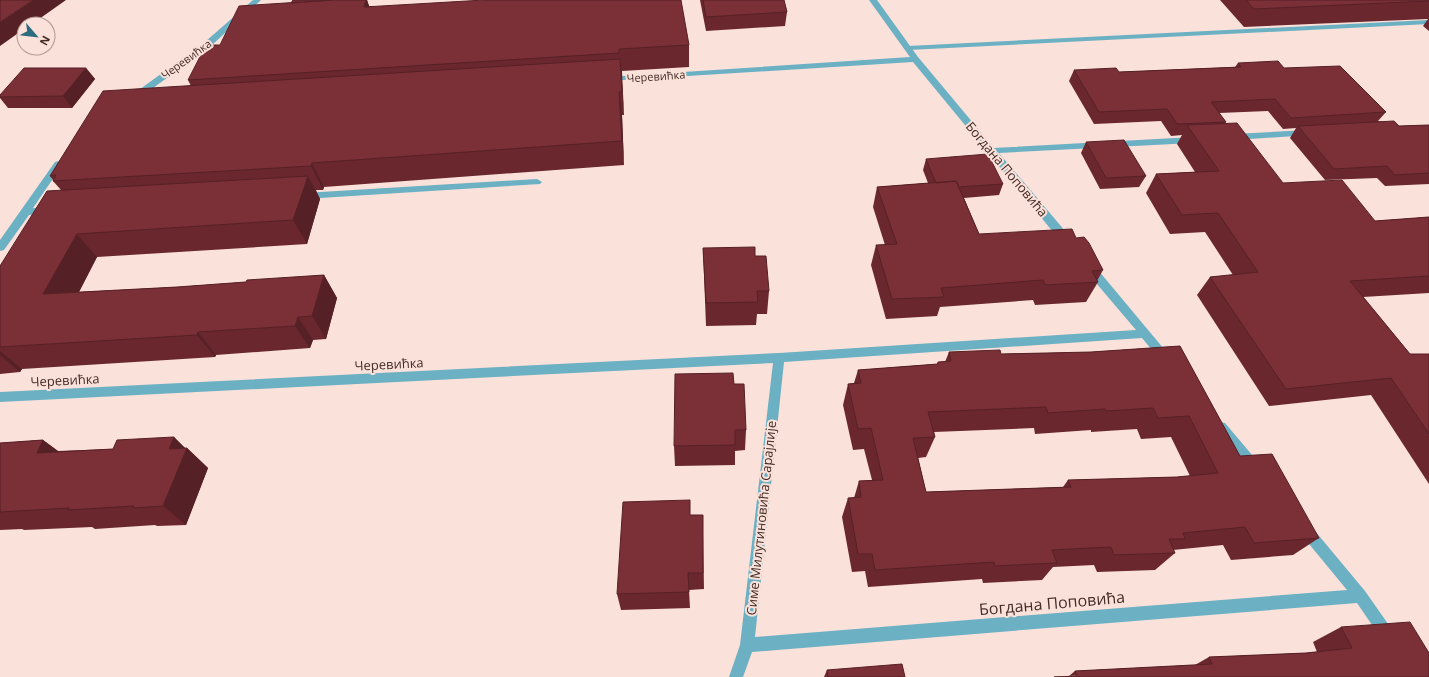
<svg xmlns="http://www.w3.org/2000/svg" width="1429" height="677" font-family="'Open Sans',sans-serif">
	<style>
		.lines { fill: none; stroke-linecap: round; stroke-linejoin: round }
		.service { fill: #6cb0c3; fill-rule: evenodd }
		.minor { fill: #6cb0c3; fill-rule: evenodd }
		.wall { fill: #6a282e; fill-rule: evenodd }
		.shaded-wall { fill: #562126 }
		.building { fill: #7b2f36; stroke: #562126; fill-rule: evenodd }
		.labels { text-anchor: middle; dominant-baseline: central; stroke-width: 4; stroke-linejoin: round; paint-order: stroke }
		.far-street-label { font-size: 11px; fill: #442d26; stroke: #fae1da }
		.street-label { font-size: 13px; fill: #442d26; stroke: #fae1da }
		.near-street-label { font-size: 16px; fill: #442d26; stroke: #fae1da }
	</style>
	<rect width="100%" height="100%" fill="#fae1da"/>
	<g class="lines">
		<!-- service -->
		<path class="service" d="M 1429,20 L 1429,24 L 908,50 L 904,48 L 908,46 Z"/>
		<!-- minor -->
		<path class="minor" d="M 253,0 L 261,0 L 212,45 L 138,99 L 132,99 L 131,97 L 132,95 L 206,41 Z
			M 869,0 L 877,0 L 918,57 L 994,148 L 1193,137 L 1197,140 L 1193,143 L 999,153 L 1071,238 L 1072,241 L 1071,244 L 1063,244 L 913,62 L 607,81 L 603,79 L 607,77 L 910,57 Z
			M 1307,130 L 1310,131 L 1311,133 L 1310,135 L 1234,140 L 1230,137 L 1234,134 Z
			M 58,161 L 63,164 L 33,208 L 50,209 L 52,211 L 50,213 L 29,215 L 4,250 L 0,251 L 0,240 L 55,162 Z
			M 537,179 L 542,182 L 540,184 L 304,199 L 299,196 L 304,193 Z
			M 1089,263 L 1093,264 L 1169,355 L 1171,358 L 1169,361 L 1165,363 L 1161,361 L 1142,338 L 784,362 L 755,637 L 1347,590 L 1300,533 L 1298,529 L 1300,525 L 1305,523 L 1310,525 L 1365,591 L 1393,631 L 1395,636 L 1393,641 L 1388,643 L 1383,641 L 1357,603 L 752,652 L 743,677 L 729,677 L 740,645 L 773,363 L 0,402 L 0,392 L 779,353 L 1136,330 L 1085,270 L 1084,267 L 1085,264 Z
			M 1221,422 L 1225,423 L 1258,462 L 1260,466 L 1258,470 L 1254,471 L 1250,470 L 1217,431 L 1215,427 L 1217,423 Z"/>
	</g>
	<!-- wall -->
	<path class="wall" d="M 367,0 L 369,6 L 689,45 L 689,67 L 622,71 L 624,115 L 622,115 L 624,165 L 324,187 L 323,190 L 316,190 L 320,199 L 307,244 L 97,257 L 79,292 L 177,287 L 246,282 L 324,275 L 337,298 L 326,339 L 313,340 L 310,348 L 216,355 L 215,357 L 22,369 L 20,372 L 0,374 L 0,266 L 61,190 L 53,181 L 53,180 L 50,176 L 191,86 L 188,80 Z
		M 700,0 L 784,0 L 787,12 L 785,26 L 706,31 Z
		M 1220,0 L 1429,0 L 1429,31 L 1423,26 L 1428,19 L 1244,27 Z
		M 1238,63 L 1284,68 L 1386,112 L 1378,121 L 1399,126 L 1429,125 L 1429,184 L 1385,186 L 1377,178 L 1325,180 L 1290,138 L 1296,128 L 1283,129 L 1268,111 L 1219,113 L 1226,122 L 1225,123 L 1283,183 L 1375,221 L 1429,217 L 1429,293 L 1363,297 L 1410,354 L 1429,354 L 1429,484 L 1371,395 L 1269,406 L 1197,295 L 1210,277 L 1233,275 L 1205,232 L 1170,234 L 1146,193 L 1156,174 L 1195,172 L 1177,144 L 1182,135 L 1171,136 L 1161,121 L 1094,124 L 1069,81 L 1074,70 L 1119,72 L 1235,67 Z
		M 86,68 L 95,79 L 72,108 L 8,108 L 0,98 L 0,95 Z
		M 1086,142 L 1146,176 L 1139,187 L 1100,189 L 1081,153 Z
		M 926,159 L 1003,184 L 999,195 L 964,198 L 979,234 L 1076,238 L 1103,270 L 1097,281 L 1098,282 L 1086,302 L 1035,305 L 1033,300 L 940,307 L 937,316 L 886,319 L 871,265 L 876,245 L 885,245 L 873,207 L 877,187 L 928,183 L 923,170 Z
		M 703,248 L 755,256 L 769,291 L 767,314 L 757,314 L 756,325 L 706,326 Z
		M 1180,346 L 1240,456 L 1319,538 L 1293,555 L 1231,560 L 1223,545 L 1173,550 L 1175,553 L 1155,570 L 1097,572 L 1094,565 L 1053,567 L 1042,580 L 983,583 L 982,579 L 868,587 L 865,571 L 852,572 L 842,517 L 848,498 L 854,498 L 859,481 L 872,480 L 864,449 L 853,450 L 843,405 L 848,384 L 854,383 L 858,370 L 937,364 L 938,362 L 945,362 L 949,352 L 1001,354 L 1091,352 ZM 1034,428 L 1035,434 L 1091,430 L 1091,432 L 1137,429 L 1141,439 L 1171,437 L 1190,476 L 1177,477 L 1068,480 L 1063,487 L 926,492 L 918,458 L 926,457 L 935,437 L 934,432 Z
		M 734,384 L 746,430 L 745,450 L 735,451 L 735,465 L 675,466 L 674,446 Z
		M 174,437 L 185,448 L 187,448 L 208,468 L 186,525 L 157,526 L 155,525 L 95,529 L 92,527 L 24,530 L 22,529 L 0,530 L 0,443 L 43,440 L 58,451 L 113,449 Z
		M 691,515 L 703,533 L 704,589 L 689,590 L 690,608 L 621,610 L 617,594 Z
		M 1341,627 L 1429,653 L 1069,676 L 1075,671 L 1195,665 L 1209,657 L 1306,653 L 1317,652 L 1313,642 Z
		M 827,670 L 905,677 L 824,677 Z"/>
	<!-- shaded-wall -->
	<path class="shaded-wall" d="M 33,0 L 66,0 L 32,24 L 24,24 L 24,29 L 0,46 L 0,22 Z
		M 366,0 L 367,0 L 374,21 L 364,7 Z
		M 620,59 L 622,82 L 624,115 L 622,92 Z
		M 86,68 L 95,79 L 72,108 L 63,96 Z
		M 619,92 L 622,115 L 624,165 L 622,141 Z
		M 312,163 L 324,187 L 323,190 L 311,166 Z
		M 308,176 L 320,199 L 307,244 L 293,220 Z
		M 77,234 L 97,257 L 66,317 L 43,294 Z
		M 324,275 L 337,298 L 326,339 L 312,316 Z
		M 298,317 L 313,340 L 310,348 L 295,326 Z
		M 198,332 L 216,355 L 215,357 L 197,335 Z
		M 0,351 L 22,369 L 20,372 L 0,355 Z
		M 174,437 L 186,449 L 187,448 L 208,468 L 186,525 L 163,506 L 169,449 Z
		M 43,440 L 70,460 L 37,453 Z"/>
	<!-- building -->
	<path class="building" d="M 0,0 L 33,0 L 0,22 Z
		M 293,0 L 332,0 L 291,3 Z
		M 332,0 L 366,0 L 364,7 L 484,0 L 681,0 L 689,45 L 619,49 L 619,53 L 188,80 L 206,45 L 220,45 L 239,6 Z
		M 703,0 L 784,0 L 787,12 L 706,17 Z
		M 1246,0 L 1429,0 L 1429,1 L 1254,9 Z
		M 620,59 L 622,92 L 619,92 L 622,141 L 312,163 L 311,166 L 53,181 L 56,175 L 50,176 L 103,91 Z
		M 1278,61 L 1284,68 L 1340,66 L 1386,112 L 1291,118 L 1275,99 L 1211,102 L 1226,122 L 1177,124 L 1167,109 L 1099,112 L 1074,70 L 1116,68 L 1119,72 L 1241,67 L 1238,63 Z
		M 24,68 L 86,68 L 63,96 L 0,97 L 0,95 Z
		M 1394,121 L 1399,126 L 1429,125 L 1429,173 L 1395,175 L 1387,166 L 1334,169 L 1298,126 Z
		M 1237,123 L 1283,183 L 1342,180 L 1375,221 L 1429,217 L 1429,276 L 1350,281 L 1410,354 L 1429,354 L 1429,434 L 1391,378 L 1286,389 L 1210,277 L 1258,272 L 1218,213 L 1182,215 L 1156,174 L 1219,171 L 1187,125 Z
		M 1124,140 L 1146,176 L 1106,178 L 1086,142 Z
		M 988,154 L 1003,184 L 959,187 L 956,181 L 936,183 L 926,159 Z
		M 308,176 L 293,220 L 77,234 L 43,294 L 177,287 L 246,282 L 247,280 L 324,275 L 312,316 L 298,317 L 295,326 L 198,332 L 197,335 L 0,347 L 0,266 L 47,191 Z
		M 956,181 L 979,234 L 1072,229 L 1076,238 L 1084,237 L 1089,243 L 1103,270 L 1092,271 L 1098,282 L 1045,285 L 1043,280 L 941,288 L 944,297 L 892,299 L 876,245 L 897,244 L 877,187 Z
		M 755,247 L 755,256 L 766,256 L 769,291 L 757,291 L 758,302 L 706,303 L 703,248 Z
		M 1180,346 L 1240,456 L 1272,454 L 1319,538 L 1254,543 L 1245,527 L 1183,533 L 1185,539 L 1169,539 L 1175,553 L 1114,555 L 1111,547 L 1052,550 L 1057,563 L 995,566 L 994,562 L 875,570 L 872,554 L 858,554 L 848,498 L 861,497 L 859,481 L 883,480 L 871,428 L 858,429 L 848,384 L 861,383 L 858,370 L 938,364 L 938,362 L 951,361 L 949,352 L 1000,350 L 1001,354 L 1091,352 ZM 1046,407 L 1048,413 L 1105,409 L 1106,411 L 1153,408 L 1158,418 L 1189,416 L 1218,473 L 1177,477 L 1068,480 L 1071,487 L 926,492 L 913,438 L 935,437 L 928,412 Z
		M 733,373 L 734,384 L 744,384 L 746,430 L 735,430 L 735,445 L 674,446 L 675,374 Z
		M 174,437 L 169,449 L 187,448 L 163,506 L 133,508 L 134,506 L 68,510 L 69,508 L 0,512 L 0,443 L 43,440 L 37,453 L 113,449 L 117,440 Z
		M 690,500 L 690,515 L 703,515 L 703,573 L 688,573 L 689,592 L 617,594 L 623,502 Z
		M 1410,622 L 1429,653 L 1429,677 L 1054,677 L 1077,676 L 1075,671 L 1212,664 L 1209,657 L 1306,653 L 1352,648 L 1341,627 Z
		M 902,664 L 905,677 L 828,677 L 827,670 Z"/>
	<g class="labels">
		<!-- far-street labels -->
		<g class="far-street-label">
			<text transform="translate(186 59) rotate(-36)">Черевићка</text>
			<text transform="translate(656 76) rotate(-4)">Черевићка</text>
		</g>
		<!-- street labels -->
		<g class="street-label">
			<text transform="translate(1007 169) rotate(50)">Богдана Поповића</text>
			<text transform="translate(389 364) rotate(-3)">Черевићка</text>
			<text transform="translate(65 380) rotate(-3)">Черевићка</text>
			<text transform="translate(761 518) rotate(-84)">Симе Милутиновића Сарајлије</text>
		</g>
		<!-- near-street labels -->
		<g class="near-street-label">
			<text transform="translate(1052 603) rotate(-5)">Богдана Поповића</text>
		</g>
	</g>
	<!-- north arrow -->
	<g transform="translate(36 36) rotate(118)"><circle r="19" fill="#fae1da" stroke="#b19992"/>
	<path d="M0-3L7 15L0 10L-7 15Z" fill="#2a6d7f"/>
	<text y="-6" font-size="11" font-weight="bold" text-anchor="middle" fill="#442d26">N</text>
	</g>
</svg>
